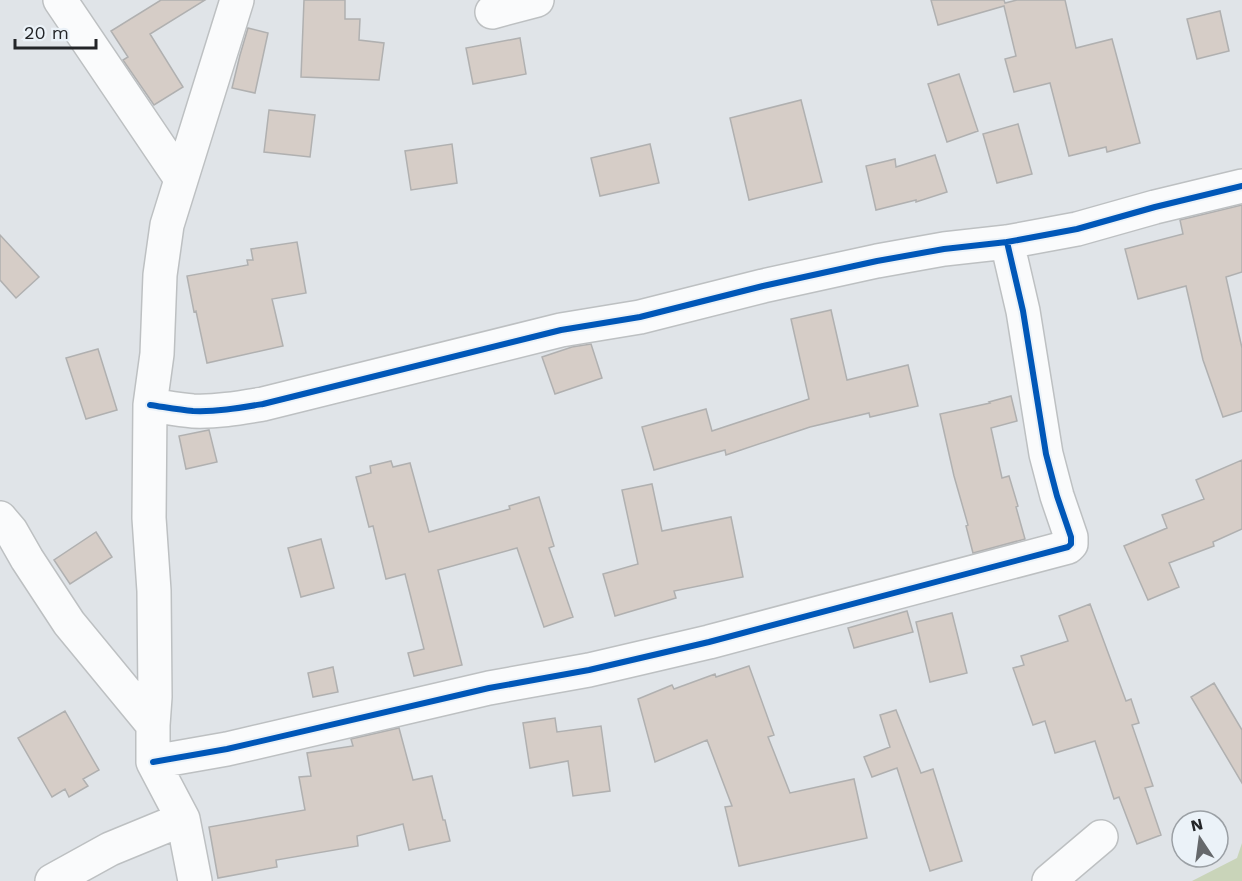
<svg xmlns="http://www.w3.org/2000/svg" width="1242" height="881" font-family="'Work Sans',sans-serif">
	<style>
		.green { fill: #c9d4b9 }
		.building { fill: #d6cdc7; stroke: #b0b0b0; stroke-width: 1.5 }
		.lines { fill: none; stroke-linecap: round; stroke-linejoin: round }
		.minor-casing { stroke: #bdc0c2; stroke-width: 36 }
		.minor { stroke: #fafbfc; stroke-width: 33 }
		.cycleway-casing { stroke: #ebf2f8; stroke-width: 10 }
		.cycleway { stroke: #0057b8; stroke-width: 6 }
	</style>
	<rect width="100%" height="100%" fill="#e0e4e8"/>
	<!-- green -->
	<path class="green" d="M 1242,843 L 1242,881 L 1192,881 L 1237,858 Z"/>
	<!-- building -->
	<path class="building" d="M 161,0 L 205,0 L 150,34 L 183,87 L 154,105 L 123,60 L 128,57 L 111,31 Z
		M 304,0 L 345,0 L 345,19 L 360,19 L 359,40 L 384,43 L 379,80 L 301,77 Z
		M 931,0 L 1004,0 L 1005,3 L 1017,0 L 1065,0 L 1076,48 L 1112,39 L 1140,143 L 1107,152 L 1106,147 L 1069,156 L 1050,83 L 1014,92 L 1005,59 L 1016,56 L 1004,6 L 938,25 Z
		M 1220,11 L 1229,51 L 1197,59 L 1187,19 Z
		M 248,28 L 268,33 L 255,93 L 232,88 L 240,55 Z
		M 520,38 L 526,74 L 473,84 L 466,48 Z
		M 959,74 L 978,131 L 947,142 L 928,84 Z
		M 801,100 L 822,182 L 749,200 L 730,118 Z
		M 269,110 L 315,115 L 310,157 L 264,152 Z
		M 1018,124 L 1032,174 L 997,183 L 983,134 Z
		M 452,144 L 457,183 L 411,190 L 405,151 Z
		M 650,144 L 659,183 L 600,196 L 591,158 Z
		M 935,155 L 947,192 L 916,202 L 916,200 L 876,210 L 866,166 L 895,159 L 896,167 Z
		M 1242,205 L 1242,272 L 1226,277 L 1242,348 L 1242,411 L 1223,417 L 1203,360 L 1186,286 L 1138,299 L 1125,249 L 1183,234 L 1180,220 Z
		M 0,235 L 39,277 L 16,298 L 0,280 Z
		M 297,242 L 306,293 L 272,299 L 283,346 L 207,363 L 196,311 L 194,312 L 187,276 L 248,265 L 247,260 L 253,260 L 251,249 Z
		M 831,310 L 847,380 L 908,365 L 918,406 L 870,417 L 869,413 L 810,427 L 726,455 L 725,450 L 654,470 L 642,427 L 706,409 L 712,431 L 809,399 L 791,319 Z
		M 591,344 L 602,378 L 555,394 L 542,357 L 572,347 Z
		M 98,349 L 117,410 L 86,419 L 66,358 Z
		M 1011,396 L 1017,421 L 991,428 L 1002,478 L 1009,476 L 1018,506 L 1016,507 L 1025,539 L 973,553 L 966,526 L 968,525 L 954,476 L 940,414 L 990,403 L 989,402 Z
		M 209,430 L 217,462 L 186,469 L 179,436 Z
		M 1242,460 L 1242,529 L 1213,542 L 1214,546 L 1169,563 L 1179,587 L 1148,600 L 1124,546 L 1167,528 L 1162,515 L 1204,499 L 1196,480 Z
		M 391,461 L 393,467 L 410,463 L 429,532 L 510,509 L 509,506 L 539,497 L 554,546 L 549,548 L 573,617 L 544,627 L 517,548 L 438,570 L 462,665 L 414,676 L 408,653 L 424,649 L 405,574 L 386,579 L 373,526 L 369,527 L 356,477 L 371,473 L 370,466 Z
		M 652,484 L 662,531 L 731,517 L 743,577 L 674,591 L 676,598 L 615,616 L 603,574 L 638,564 L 622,490 Z
		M 96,532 L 112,557 L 70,584 L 54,560 Z
		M 321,539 L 334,588 L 301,597 L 288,548 Z
		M 1090,604 L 1126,701 L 1131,699 L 1139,723 L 1132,725 L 1153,786 L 1145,788 L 1161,835 L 1137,844 L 1119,797 L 1114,799 L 1095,741 L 1055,753 L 1045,721 L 1033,725 L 1013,668 L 1024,665 L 1021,656 L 1068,641 L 1059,616 Z
		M 907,611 L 913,632 L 854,648 L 848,628 Z
		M 952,613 L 967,673 L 930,682 L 916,622 Z
		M 749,666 L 774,735 L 768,737 L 790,793 L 854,779 L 867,838 L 739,866 L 725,807 L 732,806 L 707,740 L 655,762 L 638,699 L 672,685 L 674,689 L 715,674 L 716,677 Z
		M 333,667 L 338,692 L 313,697 L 308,673 Z
		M 1214,683 L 1242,730 L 1242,783 L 1191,697 Z
		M 896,710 L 921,773 L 933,769 L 962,861 L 930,871 L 897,768 L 872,777 L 864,757 L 890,747 L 880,715 Z
		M 65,711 L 99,770 L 83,779 L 88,786 L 69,797 L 65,789 L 52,797 L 18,738 Z
		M 555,718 L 557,732 L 601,726 L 610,791 L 573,796 L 568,761 L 530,768 L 523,723 Z
		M 399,728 L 413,780 L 432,776 L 443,820 L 445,820 L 450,841 L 409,850 L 403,824 L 357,836 L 358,846 L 276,860 L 277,867 L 218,878 L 209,827 L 305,810 L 299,777 L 311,776 L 307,753 L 353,746 L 351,739 Z"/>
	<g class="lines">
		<!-- minor casing -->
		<g class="minor-casing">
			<path id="minor" d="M 60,0 L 181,179
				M 492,12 L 537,0
				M 150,405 C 164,407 179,410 193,411 C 216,412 239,408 263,404 L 561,330 L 640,317 L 763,286 L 877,261 L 944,249 L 1007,242 L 1077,229 L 1155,207 L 1242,186
				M 0,518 L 11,531 L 27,559 L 69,623 L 153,725
				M 153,762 L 227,749 L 489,688 L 589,670 L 709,642 L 1068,547 L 1071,544 L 1071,537 L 1057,496 L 1046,454 L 1023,311 L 1007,242
				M 52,881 L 110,849 L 183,819
				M 195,881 L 183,819 L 153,762 L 153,725 L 155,697 L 154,591 L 149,518 L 150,405 L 157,354 L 160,275 L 167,225 L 237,0
				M 1049,881 L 1101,837"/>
		</g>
		<!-- minor -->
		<use href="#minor" class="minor"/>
		<!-- cycleway casing -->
		<g class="cycleway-casing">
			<path id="cycleway" d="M 150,405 C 164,407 179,410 193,411 C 216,412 239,408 263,404 L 561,330 L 640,317 L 763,286 L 877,261 L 944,249 L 1007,242 L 1077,229 L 1155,207 L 1242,186
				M 153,762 L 227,749 L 489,688 L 589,670 L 709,642 L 1068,547 L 1071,544 L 1071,537 L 1057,496 L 1046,454 L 1023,311 L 1007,242"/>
		</g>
		<!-- cycleway -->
		<use href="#cycleway" class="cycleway"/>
	</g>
	<!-- north arrow -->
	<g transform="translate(1200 839) rotate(347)"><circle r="28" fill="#ebf2f8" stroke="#9ba0a5" stroke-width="1.5"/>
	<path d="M0-4.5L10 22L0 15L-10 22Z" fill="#65686b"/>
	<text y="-9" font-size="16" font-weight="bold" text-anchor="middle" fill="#232528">N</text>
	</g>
	<!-- scale -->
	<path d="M15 39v9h81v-9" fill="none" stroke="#232528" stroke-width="3"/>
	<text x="24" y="39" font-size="18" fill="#232528" stroke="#ebf2f8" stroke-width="4.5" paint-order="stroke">20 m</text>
</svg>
